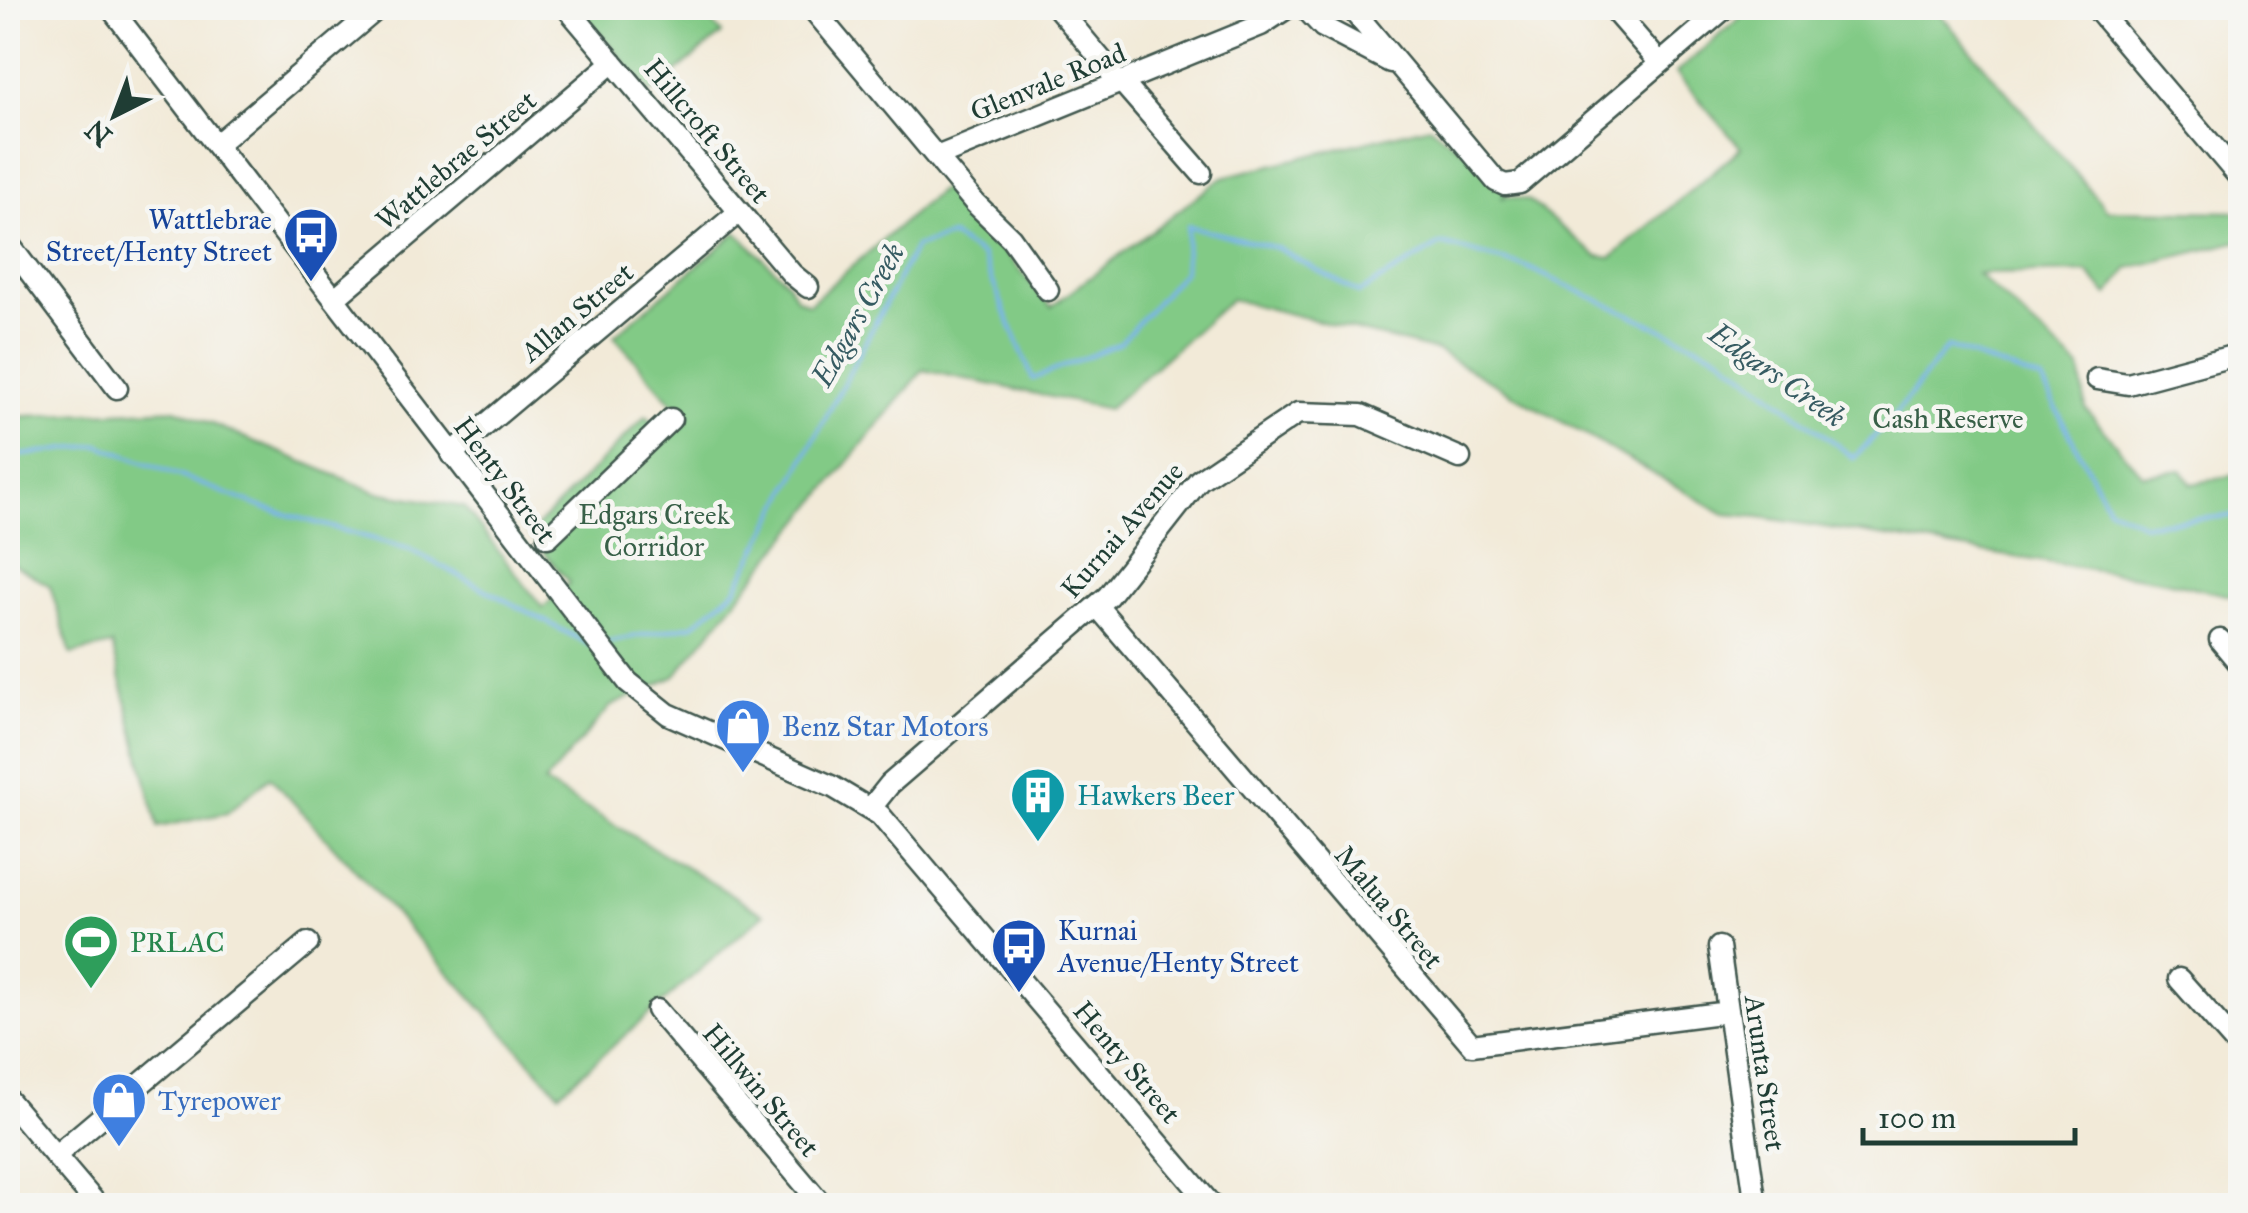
<svg xmlns="http://www.w3.org/2000/svg" width="2248" height="1213" font-family="'IM FELL Great Primer',serif">
	<style>
		.green { fill: #82ca86; stroke: #50845d; stroke-width: 2.5 }
		.lines { fill: none; stroke-linecap: round; stroke-linejoin: round }
		.stream { stroke: #79b4ea; stroke-width: 4 }
		.minor-casing { stroke: #3f574d; stroke-width: 25 }
		.minor { stroke: #fff; stroke-width: 20 }
		.labels { text-anchor: middle; dominant-baseline: central; stroke-width: 9; stroke-linejoin: round; paint-order: stroke }
		.street-label { font-size: 28px; fill: #1f3d34; stroke: #f6f6f2 }
		.transit-label { font-size: 28px; fill: #164399; stroke: #f6f6f2; text-anchor: end }
		.park-label { font-size: 28px; fill: #386048; stroke: #f6f6f2 }
		.shop-label { font-size: 28px; fill: #366cbe; stroke: #f6f6f2; text-anchor: start }
		.culture-label { font-size: 28px; fill: #0d838f; stroke: #f6f6f2; text-anchor: start }
		.leisure-label { font-size: 28px; fill: #27864d; stroke: #f6f6f2; text-anchor: start }
		.water-label { font-size: 30px; font-style: italic; fill: #365b62; stroke: #f6f6f2 }
	</style>
	<rect width="100%" height="100%" fill="#f6f6f2"/>
	<filter id="ink" filterUnits="userSpaceOnUse"><feTurbulence type="fractalNoise" baseFrequency=".01" numOctaves="2"/><feDisplacementMap in="SourceGraphic" scale="20" xChannelSelector="R" yChannelSelector="G"/><feConvolveMatrix kernelMatrix="1 2 1 2 8 2 1 2 1" color-interpolation-filters="sRGB"/></filter>
	<filter id="wash" filterUnits="userSpaceOnUse"><feTurbulence type="fractalNoise" baseFrequency=".0048" numOctaves="4" result="noise"/><feDisplacementMap in="SourceGraphic" scale="40" xChannelSelector="R" yChannelSelector="G"/><feGaussianBlur stdDeviation="2.25" result="paint"/><feColorMatrix in="noise" values="0 0 0 0 0 0 0 0 0 0 0 0 0 0 0 0 0 1.4 0 .05"/><feComposite in="paint" operator="in"/></filter>
	<g filter="url(#wash)">
		<rect width="100%" height="100%" fill="#f2ead8"/>
		<!-- green -->
		<path class="green" d="M 578,8 L 699,8 L 722,34 L 651,93 Z
			M 1751,8 L 1935,8 L 2107,210 L 2240,212 L 2240,241 L 2129,268 L 2108,295 L 2087,272 L 1977,274 L 2080,368 L 2086,409 L 2142,475 L 2181,470 L 2192,484 L 2240,474 L 2240,598 L 2161,580 L 1760,517 L 1725,514 L 1437,351 L 1231,299 L 1108,409 L 923,370 L 674,677 L 611,706 L 544,783 L 764,914 L 559,1093 L 270,777 L 227,813 L 158,827 L 112,645 L 71,654 L 50,586 L 8,561 L 8,417 L 176,409 L 376,492 L 464,507 L 543,608 L 569,583 L 529,534 L 646,416 L 664,431 L 683,415 L 614,336 L 737,232 L 788,283 L 796,298 L 809,304 L 947,184 L 1051,307 L 1223,177 L 1429,126 L 1513,186 L 1501,199 L 1505,196 L 1528,200 L 1597,256 L 1611,258 L 1741,148 L 1676,73 Z"/>
		<g class="lines">
			<!-- stream -->
			<path class="stream" d="M 8,457 L 99,445 L 264,508 L 409,549 L 590,645
				M 605,642 L 693,625 L 736,589 L 915,247 L 951,236 L 982,256 L 1033,379 L 1120,343 L 1184,271 L 1188,226 L 1277,248 L 1359,293 L 1441,244 L 1524,266 L 1721,356 L 1854,458 L 1895,415 L 1947,347 L 2042,381 L 2108,507 L 2144,524 L 2240,515"/>
		</g>
	</g>
	<g filter="url(#ink)">
		<g class="lines">
			<!-- minor casing -->
			<g class="minor-casing">
				<path id="minor" d="M 111,8 L 628,682 L 668,714 L 833,787 L 880,815 L 1212,1206
					M 567,8 L 792,274 L 808,287
					M 812,8 L 975,203 L 1011,238 L 1048,290
					M 1058,8 L 1109,69 L 1116,83
					M 1305,8 L 1323,27 L 1390,62
					M 1351,8 L 1496,181 L 1505,185 L 1520,183 L 1725,8
					M 1612,8 L 1659,62
					M 2096,8 L 2240,178
					M 1121,81 L 1201,173
					M 216,145 L 378,8
					M 939,156 L 1261,25 L 1287,8
					M 8,243 L 117,388
					M 334,299 L 613,62
					M 2097,379 L 2128,384 L 2240,354
					M 451,454 L 739,212
					M 548,537 L 671,419
					M 1097,606 L 1472,1045 L 1728,1012
					M 2220,640 L 2240,664
					M 870,809 L 890,784 L 1108,596 L 1199,480 L 1298,413 L 1361,415 L 1460,458
					M 1719,947 L 1756,1206
					M 2179,979 L 2240,1048
					M 657,1010 L 823,1206
					M 8,1100 L 98,1206
					M 55,1156 L 308,943"/>
			</g>
			<!-- minor -->
			<use href="#minor" class="minor"/>
		</g>
	</g>
	<!-- icons -->
	<defs>
		<g id="bus-pin" transform="scale(2.875)"><path d="M0 17L-7.5 6A9.5 9.5 0 1 1 7.5 6Z" fill="#1a4fb4" stroke="#f6f6f2"/><path d="M-5-6H5V4H4V6H2V4H-2V6H-4V4H-5ZM-3.5-4V0h7V-4ZM-3.5 1.2v1.5H-2V1.2ZM2 1.2v1.5H3.5V1.2Z" fill="#fff"/></g>
		<g id="shop-pin" transform="scale(2.875)"><path d="M0 17L-7.5 6A9.5 9.5 0 1 1 7.5 6Z" fill="#3f7fe0" stroke="#f6f6f2"/><path d="M-5-2.5h2.3a2.7 3.5 0 0 1 5.4 0H5L5.5 6h-11ZM-1.5-2.5h3a1.5 2.3 0 0 0-3 0Z" fill="#fff"/></g>
		<g id="building-pin" transform="scale(2.875)"><path d="M0 17L-7.5 6A9.5 9.5 0 1 1 7.5 6Z" fill="#0f9aa8" stroke="#f6f6f2"/><path d="M-4-6H4V6H1V3H-1V6H-4ZM-2.5-4.3h1.7v1.8h-1.7ZM.8-4.3h1.7v1.8H.8ZM-2.5-1h1.7V.8h-1.7ZM.8-1h1.7V.8H.8Z" fill="#fff"/></g>
		<g id="stadium-pin" transform="scale(2.875)"><path d="M0 17L-7.5 6A9.5 9.5 0 1 1 7.5 6Z" fill="#2e9e5b" stroke="#f6f6f2"/><path d="M0-5a6.5 5 0 1 0 0 10a6.5 5 0 1 0 0-10ZM-3.5-1.8h7v3.6h-7Z" fill="#fff"/></g>
	</defs>
	<g fill-rule="evenodd">
		<use href="#bus-pin" x="311" y="235"/>
		<use href="#shop-pin" x="743" y="726"/>
		<use href="#building-pin" x="1038" y="795"/>
		<use href="#stadium-pin" x="91" y="942"/>
		<use href="#bus-pin" x="1019" y="946"/>
		<use href="#shop-pin" x="119" y="1100"/>
	</g>
	<g class="labels">
		<!-- street labels -->
		<g class="street-label">
			<text transform="translate(1048 82) rotate(-22)">Glenvale Road</text>
			<text transform="translate(707 131) rotate(50)">Hillcroft Street</text>
			<text transform="translate(456 160) rotate(-40)">Wattlebrae Street</text>
			<text transform="translate(577 312) rotate(-40)">Allan Street</text>
			<text transform="translate(505 480) rotate(53)">Henty Street</text>
			<text transform="translate(1122 530) rotate(-49)">Kurnai Avenue</text>
			<text transform="translate(1389 907) rotate(50)">Malua Street</text>
			<text transform="translate(1127 1062) rotate(50)">Henty Street</text>
			<text transform="translate(1765 1073) rotate(82)">Arunta Street</text>
			<text transform="translate(761 1090) rotate(50)">Hillwin Street</text>
		</g>
		<!-- transit labels -->
		<g class="transit-label">
			<text x="272" y="219">Wattlebrae<tspan x="272" dy="32">Street/Henty Street</tspan></text>
			<text x="1058" y="930" text-anchor="start">Kurnai<tspan x="1058" dy="32">Avenue/Henty Street</tspan></text>
		</g>
		<!-- park labels -->
		<g class="park-label">
			<text x="1948" y="418">Cash Reserve</text>
			<text x="654" y="514">Edgars Creek<tspan x="654" dy="32">Corridor</tspan></text>
		</g>
		<!-- shop labels -->
		<g class="shop-label">
			<text x="782" y="726">Benz Star Motors</text>
			<text x="158" y="1100">Tyrepower</text>
		</g>
		<!-- culture labels -->
		<g class="culture-label">
			<text x="1077" y="795">Hawkers Beer</text>
		</g>
		<!-- leisure labels -->
		<g class="leisure-label">
			<text x="130" y="942">PRLAC</text>
		</g>
		<!-- water labels -->
		<g class="water-label">
			<text transform="translate(858 315) rotate(-61)">Edgars Creek</text>
			<text transform="translate(1777 375) rotate(35)">Edgars Creek</text>
		</g>
	</g>
	<!-- margin -->
	<rect width="2248" height="1213" fill="none" stroke="#f6f6f2" stroke-width="40"/>
	<!-- north arrow -->
	<g transform="translate(115 115) rotate(222)" stroke="#f6f6f2" stroke-width="8" paint-order="stroke">
	<path d="M0-8L18 38L0 25L-18 38Z" fill="#1f3d34"/>
	<text y="-15" font-size="28" font-weight="bold" text-anchor="middle" fill="#1f3d34">N</text>
	</g>
	<!-- scale -->
	<path d="M1863 1128v15h212v-15" fill="none" stroke="#1f3d34" stroke-width="5"/>
	<text x="1878" y="1128" font-size="30" fill="#1f3d34" stroke="#f6f6f2" stroke-width="8" paint-order="stroke">100 m</text>
</svg>
